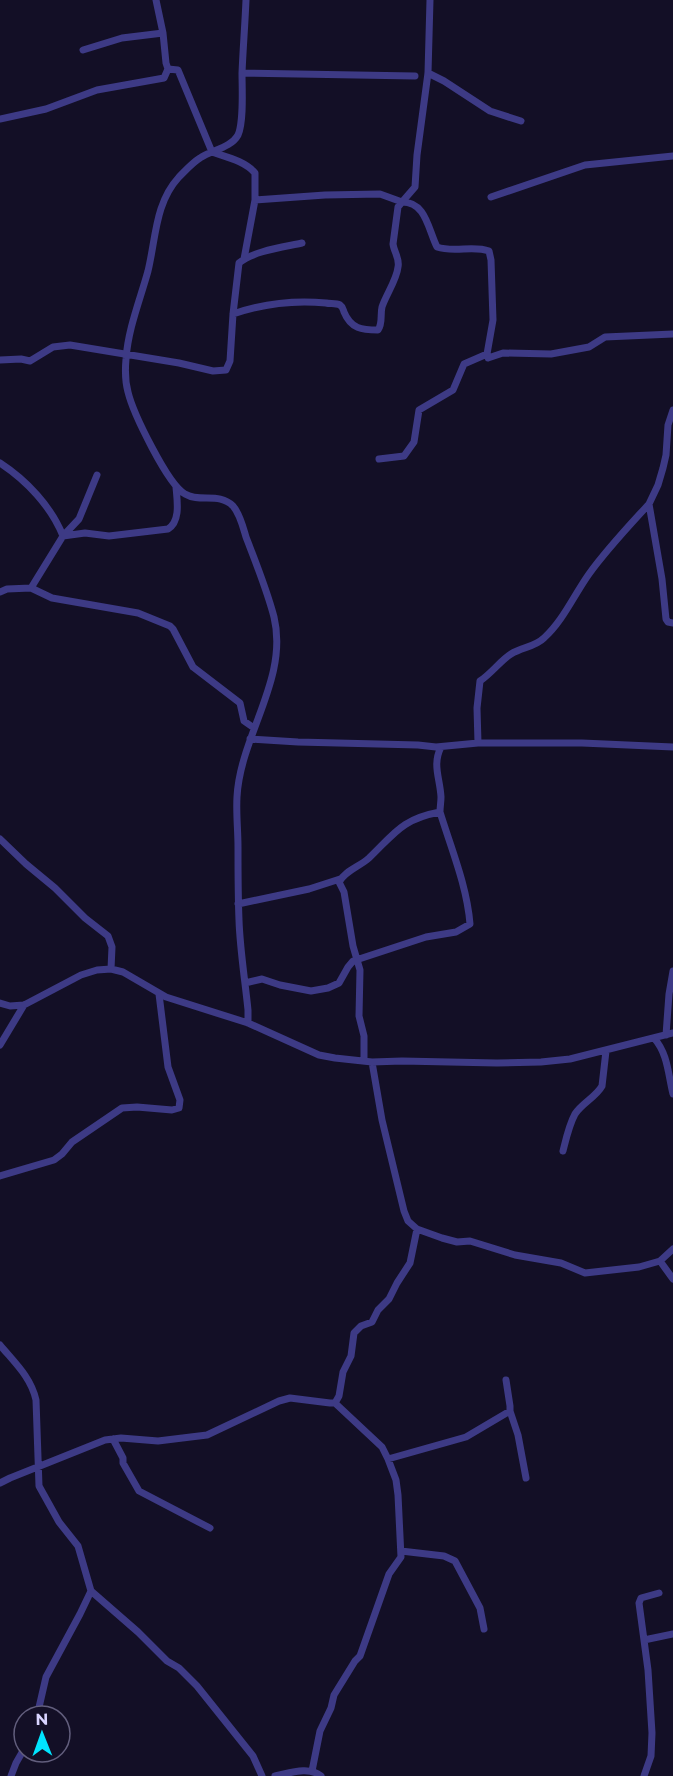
<svg xmlns="http://www.w3.org/2000/svg" width="673" height="1776" font-family="Montserrat,sans-serif">
	<style>
		.lines { fill: none; stroke-linecap: round; stroke-linejoin: round }
		.street { stroke: #3d3a85; stroke-width: 7 }
	</style>
	<rect width="100%" height="100%" fill="#130f26"/>
	<g class="lines">
		<!-- street -->
		<path class="street" d="M 246,0 C 245,24 243,49 242,73 C 242,88 244,122 238,135 C 231,148 211,150 200,158 C 192,163 186,170 179,177 C 155,203 156,238 148,271 C 140,300 128,329 126,359 C 125,370 125,381 128,392 C 133,413 168,485 185,494 C 200,503 219,492 233,506 C 240,514 243,527 246,537 C 256,563 267,590 274,617 C 289,679 240,736 237,797 C 236,813 238,830 238,847 C 238,872 238,896 239,920 C 240,950 245,980 248,1010 L 248,1023
			M 83,50 L 122,38 L 163,33
			M 168,69 L 178,70 L 212,152 C 226,157 245,161 255,173 L 255,200 L 244,259
			M 242,73 L 415,76
			M 428,73 L 444,81 L 490,111 L 521,121
			M 0,119 L 46,109 L 97,90 L 164,78 L 168,69 L 166,63 L 163,33 L 156,0
			M 491,197 L 585,165 L 673,156
			M 255,200 L 325,195 L 380,194 L 402,202 L 415,187 L 417,155 L 428,73 L 430,0
			M 233,314 C 262,304 295,300 326,303 C 330,304 336,303 340,305 C 343,307 343,309 344,312 C 351,329 362,330 378,330 C 383,323 380,315 382,307 C 386,295 397,279 398,267 C 400,259 394,252 393,244 L 398,207 L 402,202 C 426,202 428,229 437,247 C 454,253 473,245 489,251 L 491,260 L 493,320 L 487,354 L 488,358 L 503,353 L 551,354 L 589,347 L 605,337 L 673,334
			M 0,360 L 21,359 L 30,361 L 53,347 L 70,345 L 179,363 L 213,371 L 226,370 L 230,361 L 233,314 L 239,263 C 253,251 284,247 302,243
			M 673,410 L 668,425 L 666,455 L 663,468 L 658,485 L 649,504 L 662,579 L 666,619 L 668,622 L 673,623
			M 379,459 L 404,456 L 414,442 L 419,410 L 453,390 L 464,364 L 487,354
			M 0,463 C 26,480 51,506 63,536 L 85,533 L 109,536 L 168,529 C 181,521 177,500 176,487
			M 31,588 L 63,536 L 79,519 L 97,475
			M 0,592 L 7,589 L 31,588 L 52,598 L 138,613 L 170,626 L 173,629 L 193,667 L 240,703 L 244,721 L 254,728
			M 250,739 L 298,742 L 418,745 L 436,747 L 478,743 L 582,743 L 673,747
			M 478,743 L 477,708 L 480,681 C 492,673 500,661 511,654 C 522,647 535,647 544,638 C 563,621 574,595 589,574 C 607,549 628,527 649,504
			M 0,839 L 26,864 L 55,888 L 85,918 L 108,936 L 112,947 L 111,969
			M 238,904 L 309,889 L 340,879
			M 245,983 L 262,979 L 280,985 L 311,991 L 328,988 L 339,983 L 348,967 L 353,961 L 426,937 L 456,932 L 470,924 C 467,886 451,848 440,812
			M 0,1003 L 10,1006 L 24,1005 L 81,975 L 97,970 L 111,969 L 123,972 L 166,997 L 248,1023 L 319,1055 L 335,1058 L 372,1062 L 402,1061 L 497,1063 L 541,1062 L 570,1059 L 673,1033
			M 666,1035 L 669,994 L 673,971
			M 654,1038 C 668,1054 668,1074 673,1094
			M 0,1045 L 24,1005
			M 364,1061 L 364,1036 L 359,1016 L 360,970 L 353,946 L 344,892 L 339,882 C 346,870 359,867 369,858 C 395,833 402,819 440,812 C 440,807 441,802 441,797 C 440,778 432,765 441,747
			M 372,1062 L 382,1120 L 404,1211 L 408,1221 L 417,1229 L 442,1238 L 457,1242 L 470,1241 L 515,1255 L 561,1263 L 585,1273 L 639,1267 L 660,1261 L 673,1249
			M 563,1151 C 566,1139 569,1125 575,1114 C 582,1103 596,1097 602,1086 L 606,1051
			M 0,1176 L 54,1160 L 62,1154 L 72,1142 L 122,1108 L 137,1107 L 172,1110 L 179,1108 L 180,1100 L 168,1067 L 159,994
			M 660,1261 L 673,1279
			M 0,1345 C 14,1362 31,1377 36,1400 L 39,1486 L 59,1522 L 78,1546 L 91,1591 L 138,1632 L 167,1661 L 179,1668 L 197,1686 L 253,1756 L 262,1776
			M 506,1380 L 510,1406 L 510,1411 L 518,1435 L 526,1478
			M 335,1403 L 339,1396 L 343,1372 L 351,1356 L 354,1333 L 361,1326 L 372,1322 L 378,1310 L 389,1299 L 397,1283 L 410,1263 L 417,1229
			M 113,1439 L 123,1458 L 123,1463 L 139,1491 L 210,1528
			M 388,1459 L 466,1437 L 510,1411
			M 0,1483 L 10,1478 L 105,1440 L 121,1438 L 158,1441 L 207,1435 L 279,1401 L 290,1398 L 330,1403 L 335,1403 L 382,1447 L 388,1459 L 396,1480 L 398,1495 L 401,1557 L 389,1574 L 360,1656 L 355,1661 L 334,1695 L 331,1708 L 320,1731 L 312,1771
			M 401,1551 L 444,1556 L 455,1561 L 480,1608 L 484,1629
			M 644,1640 L 673,1634
			M 37,1716 L 46,1677 L 80,1614 L 91,1591
			M 11,1776 L 16,1763 L 24,1749
			M 275,1776 C 290,1773 309,1766 321,1776
			M 644,1776 L 651,1756 L 652,1733 L 648,1670 L 639,1603 L 641,1598 L 659,1593"/>
	</g>
	<!-- north arrow -->
	<g transform="translate(42 1734) rotate(359)"><circle r="28" fill="#130f26" stroke="#625e7d" stroke-width="1.5"/>
	<path d="M0-4.5L10 22L0 15L-10 22Z" fill="#00e5ff"/>
	<text y="-9" font-size="16" font-weight="bold" text-anchor="middle" fill="#d9d4ff">N</text>
	</g>
</svg>
